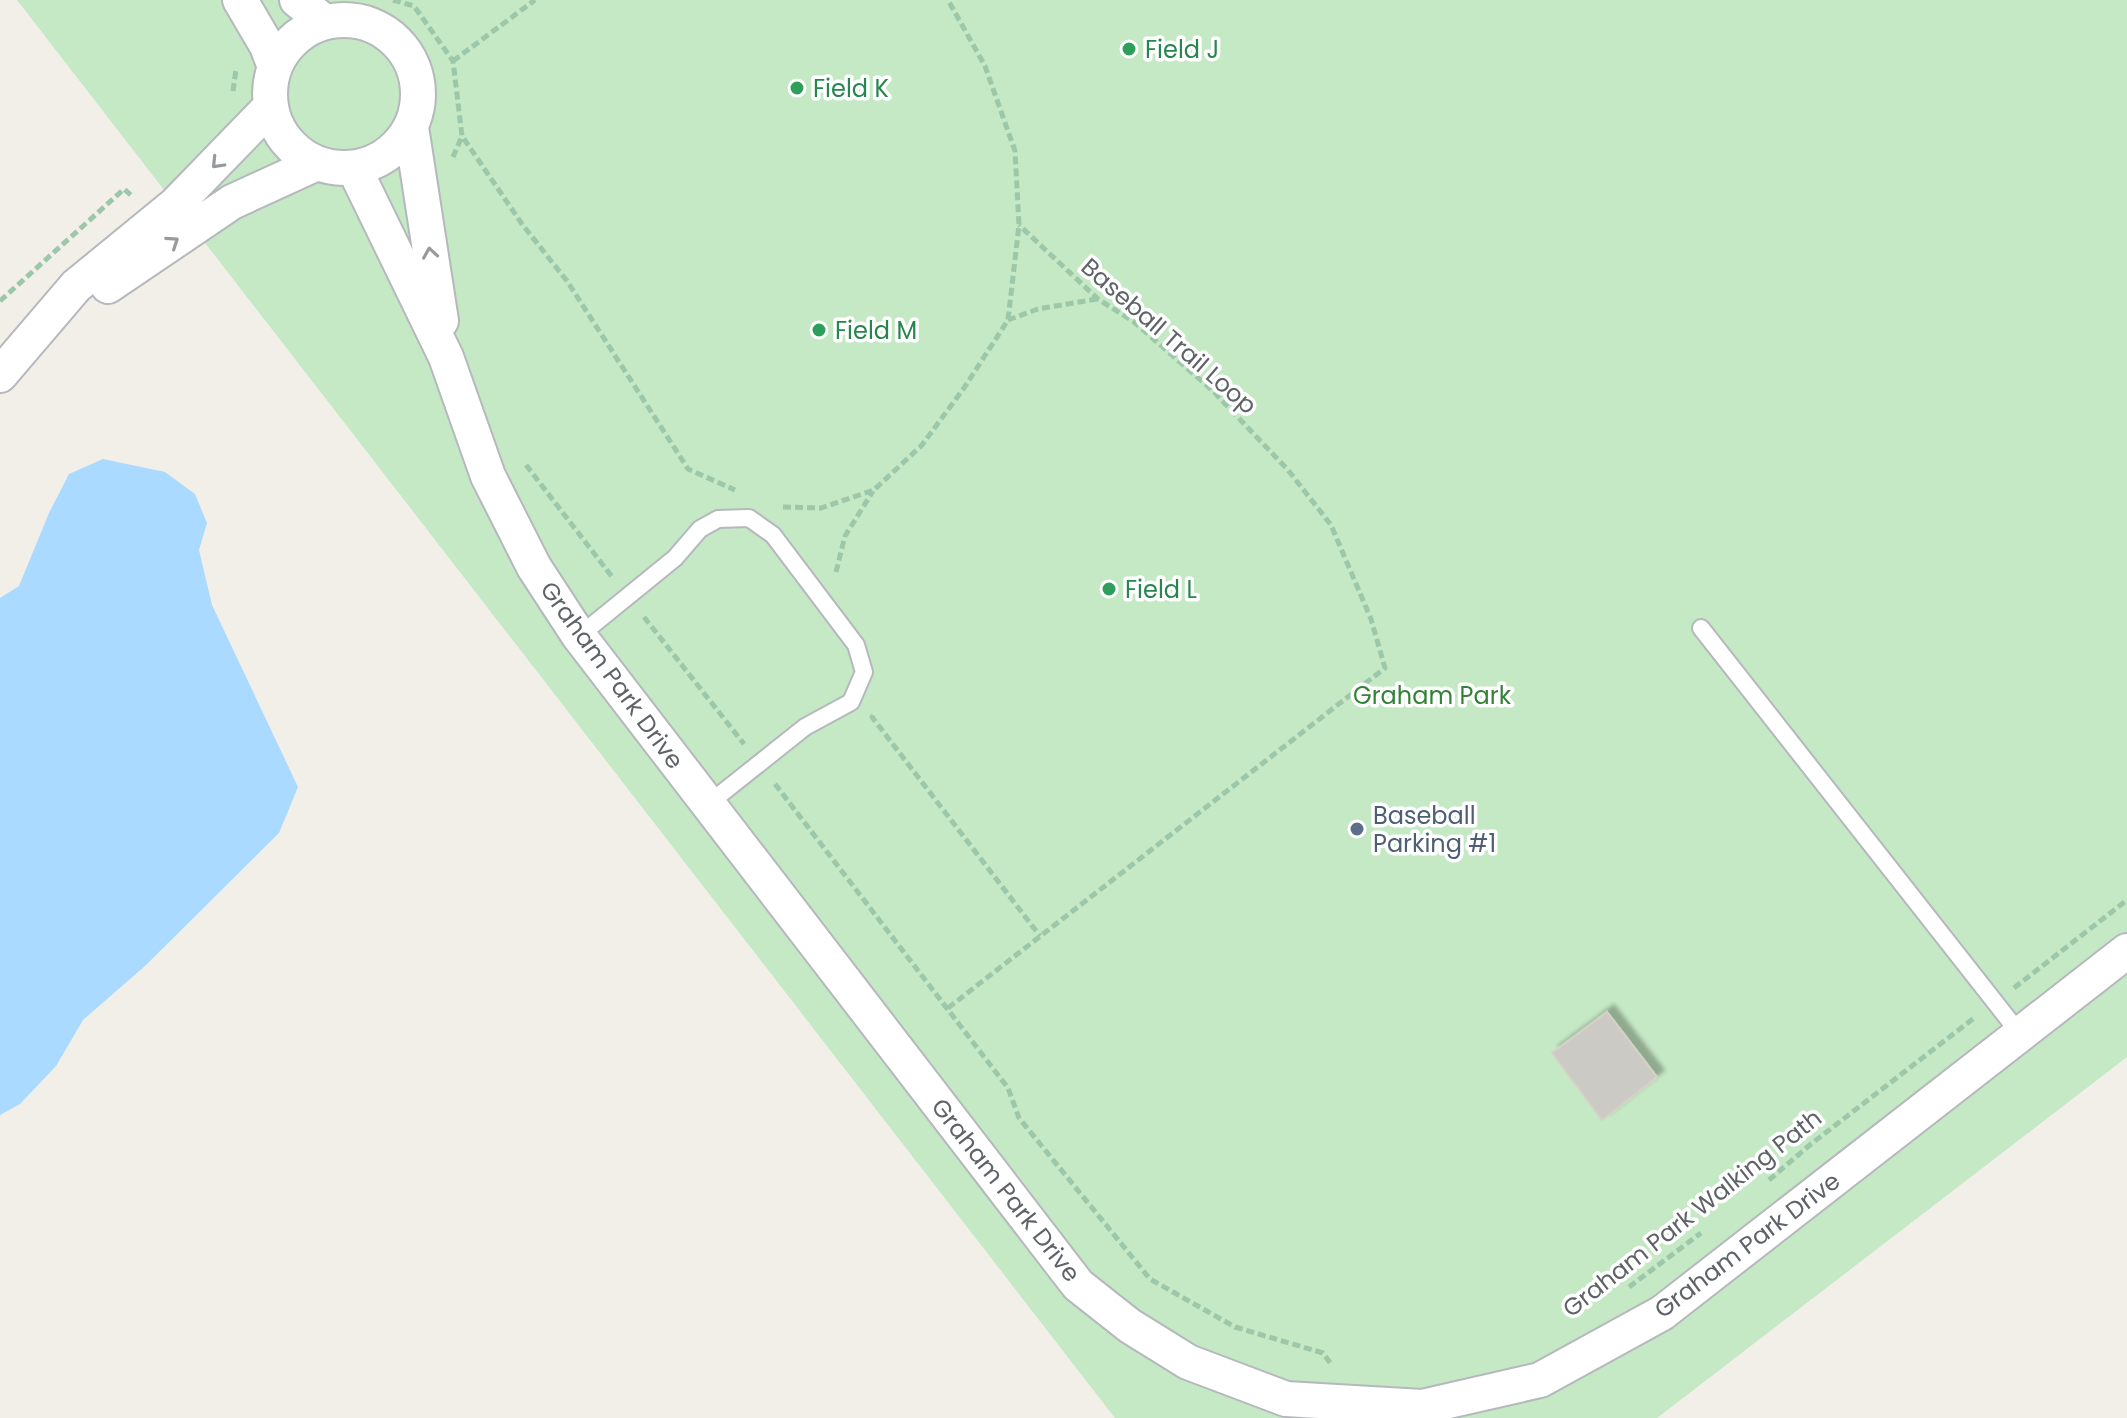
<svg xmlns="http://www.w3.org/2000/svg" width="2127" height="1418" font-family="Poppins,sans-serif">
	<style>
		.green { fill: #c5e8c5 }
		.water { fill: #aadaff }
		.building { fill: #cccac5; stroke: #d6d1c6; stroke-width: 2; filter: url(#shadow) }
		.lines { fill: none; stroke-linecap: round; stroke-linejoin: round }
		.lane-casing { stroke: #b5b8bc; stroke-width: 20 }
		.street-casing { stroke: #b5b8bc; stroke-width: 38 }
		.path { stroke: #9cc7a9; stroke-width: 5; stroke-dasharray: 8 4; stroke-linecap: butt }
		.lane { stroke: #fff; stroke-width: 16 }
		.street { stroke: #fff; stroke-width: 34 }
		.oneway { stroke: #979a9d }
		.leisure-dot { fill: #2e9e5b; stroke: #fff; stroke-width: 3 }
		.service-dot { fill: #5c6f8a; stroke: #fff; stroke-width: 3 }
		.labels { text-anchor: middle; dominant-baseline: central; stroke-width: 7; stroke-linejoin: round; paint-order: stroke }
		.leisure-label { font-size: 24px; fill: #27864d; stroke: #fff; text-anchor: start }
		.street-label { font-size: 24px; fill: #5f6368; stroke: #fff }
		.park-label { font-size: 24px; fill: #348238; stroke: #fff }
		.service-label { font-size: 24px; fill: #4e5e75; stroke: #fff; text-anchor: start }
	</style>
	<defs>
		<filter id="shadow"><feDropShadow dx="7" dy="-7" stdDeviation="2" flood-color="#0004"/></filter>
	</defs>
	<rect width="100%" height="100%" fill="#f1efe8"/>
	<!-- green -->
	<path class="green" d="M 17,0 L 2127,0 L 2127,1057 L 1657,1418 L 1115,1418 Z"/>
	<!-- water -->
	<path class="water" d="M 103,459 L 165,472 L 195,494 L 207,523 L 199,550 L 212,605 L 298,787 L 279,833 L 145,966 L 83,1020 L 56,1066 L 20,1104 L 0,1115 L 0,598 L 19,586 L 49,513 L 69,474 Z"/>
	<!-- building -->
	<path class="building" d="M 1607,1012 L 1657,1077 L 1602,1120 L 1552,1053 Z"/>
	<g class="lines">
		<!-- lane casing -->
		<g class="lane-casing">
			<path id="lane" d="M 1701,628 L 2020,1034
				M 579,636 L 675,558 L 700,529 L 718,519 L 749,518 L 773,535 L 856,645 L 864,672 L 851,702 L 805,727 L 707,805"/>
		</g>
		<!-- street casing -->
		<g class="street-casing">
			<path id="street" d="M 240,0 L 267,46 L 275,67
				M 297,0 L 325,22
				M270 94a74 74 0 1 1 148 0a74 74 0 1 1-148 0Z
				M 411,127 L 441,321
				M 354,168 L 446,357 L 488,476 L 534,567 L 579,636 L 1078,1285 L 1130,1326 L 1188,1362 L 1286,1399 L 1422,1407 L 1540,1380 L 1662,1313 L 2127,951
				M 108,286 L 232,202 L 317,163
				M 0,375 L 76,286 L 175,205 L 271,106"/>
		</g>
		<!-- path -->
		<path class="path" d="M 393,0 L 414,6 L 453,61 L 462,136 L 522,224 L 567,281 L 688,469 L 735,490
			M 453,61 L 535,0
			M 233,91 L 236,69
			M 453,157 L 462,136
			M 0,301 L 124,189 L 133,197
			M 1008,320 L 1038,309 L 1097,299
			M 526,465 L 613,578
			M 783,507 L 821,508 L 874,490 L 922,445 L 964,388 L 1008,320 L 1019,225 L 1015,151 L 985,66 L 948,0
			M 836,572 L 845,536 L 873,491
			M 644,617 L 744,744
			M 873,715 L 872,717 L 1040,936
			M 775,784 L 1008,1088 L 1019,1118 L 1150,1279 L 1235,1327 L 1323,1353 L 1331,1364
			M 2014,988 L 2127,900
			M 948,1008 L 1385,668 L 1371,619 L 1331,525 L 1288,470 L 1212,390 L 1134,322 L 1098,299 L 1019,225
			M 1769,1180 L 1811,1144 L 1974,1018
			M 1629,1287 L 1701,1233"/>
		<!-- lane -->
		<use href="#lane" class="lane"/>
		<!-- street -->
		<use href="#street" class="street"/>
	</g>
	<!-- one-way arrows -->
	<defs><path id="oneway-chevron" d="M-2-3.5L2.5 0L-2 3.5" fill="none" stroke-width="1.6" stroke-linecap="round" stroke-linejoin="round" transform="scale(2)"/></defs>
	<g class="oneway">
		<use href="#oneway-chevron" transform="translate(217 163) rotate(134)"/>
		<use href="#oneway-chevron" transform="translate(173 242) rotate(-34)"/>
		<use href="#oneway-chevron" transform="translate(430 253) rotate(-99)"/>
	</g>
	<!-- markers -->
	<g class="leisure-dot">
		<circle cx="1129" cy="49" r="8"/>
		<circle cx="797" cy="88" r="8"/>
		<circle cx="819" cy="330" r="8"/>
		<circle cx="1109" cy="589" r="8"/>
	</g>
	<circle class="service-dot" cx="1357" cy="829" r="8"/>
	<g class="labels">
		<!-- leisure labels -->
		<g class="leisure-label">
			<text x="1145" y="49">Field J</text>
			<text x="813" y="88">Field K</text>
			<text x="835" y="330">Field M</text>
			<text x="1125" y="589">Field L</text>
		</g>
		<!-- street labels -->
		<g class="street-label">
			<text transform="translate(1169 336) rotate(41)">Baseball Trail Loop</text>
			<text transform="translate(612 675) rotate(54)">Graham Park Drive</text>
			<text transform="translate(1006 1190) rotate(52)">Graham Park Drive</text>
			<text transform="translate(1692 1213) rotate(-38)">Graham Park Walking Path</text>
			<text transform="translate(1747 1245) rotate(-37)">Graham Park Drive</text>
		</g>
		<!-- park labels -->
		<g class="park-label">
			<text x="1432" y="695">Graham Park</text>
		</g>
		<!-- service labels -->
		<g class="service-label">
			<text x="1373" y="815">Baseball<tspan x="1373" dy="28">Parking #1</tspan></text>
		</g>
	</g>
</svg>
